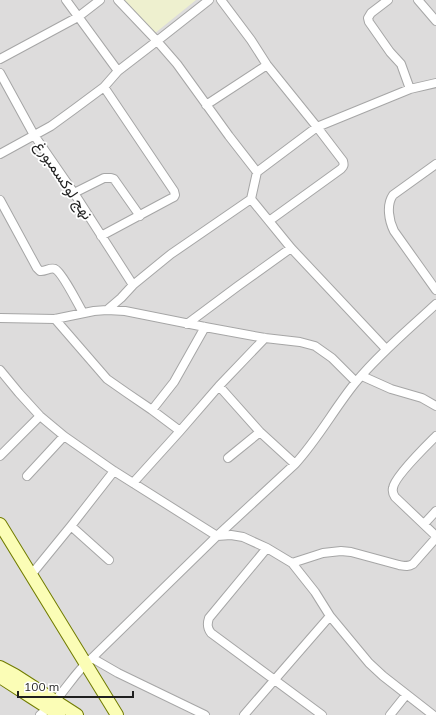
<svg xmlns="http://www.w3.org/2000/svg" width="436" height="715" font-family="Mulish,Vazirmatn,sans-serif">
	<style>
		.residential { fill: #dddcdc }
		.farmland { fill: #eef0cf }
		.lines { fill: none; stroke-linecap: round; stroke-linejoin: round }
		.street-casing { stroke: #a6a6a6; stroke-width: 10 }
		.secondary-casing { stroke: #717c00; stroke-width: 14 }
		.street { stroke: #fff; stroke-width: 8 }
		.secondary { stroke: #fbfdb6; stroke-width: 12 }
		.labels { text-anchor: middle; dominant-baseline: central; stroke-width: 3.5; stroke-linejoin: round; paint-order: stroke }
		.street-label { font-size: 15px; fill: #1f1f1f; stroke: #fff }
	</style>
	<rect width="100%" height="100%" fill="#f0ece5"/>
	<!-- residential -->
	<path class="residential" d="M 0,0 L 436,0 L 436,715 L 0,715 Z"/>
	<!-- farmland -->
	<path class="farmland" d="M 120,0 L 196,0 L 149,38 Z"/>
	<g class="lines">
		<!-- street casing -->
		<g class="street-casing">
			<path id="street" d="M 66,0 L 118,71
				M 118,0 L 157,41 L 177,64 L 229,136 L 257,172 L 251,199 L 291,248 L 386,349
				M 221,0 L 251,40 L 267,65 L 317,127 L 343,161 C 344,165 344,166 341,169 L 269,221
				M 388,0 L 371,13 L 368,18 L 369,22 L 390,52 L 401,64 L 410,89
				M 418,0 L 436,21
				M 0,59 L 78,17 L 100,0
				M 0,73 L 34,135 L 74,193 L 133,285
				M 206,105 L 267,65
				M 0,154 L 51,126 L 73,110 L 104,87 L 118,71 L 157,41 L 209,0
				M 436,164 L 393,195 C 386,205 389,221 394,231 L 436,290
				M 257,172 L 317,127 L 410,89 L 436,83
				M 74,193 L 104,178 L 111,178 L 114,179 L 140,216
				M 0,200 L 37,268 L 40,271 C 45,272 50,267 55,269 C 62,272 79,306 83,313
				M 101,236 L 170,199 L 174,197 L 175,195 L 174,191 L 104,87
				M 107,310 L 121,298 L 133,285 L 171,254 L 251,199
				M 0,318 L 55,319 L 94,311 L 107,310 L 125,311 L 205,327 L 265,338 L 300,342 L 315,346 L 332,358 L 356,382
				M 55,319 L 107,379 L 127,393 L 152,410 L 180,431
				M 187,324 L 238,286 L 291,248
				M 0,370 L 19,393 L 40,416 L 64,436 L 114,471 L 217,536 L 231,535 L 243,537 L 267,548 L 292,563 L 315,592 L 330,616 L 369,663 L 383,676 L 433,715
				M 362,376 L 391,389 L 422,398 L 436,406
				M 219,386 L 260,432 L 295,464
				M 152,410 L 174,382 L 205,327
				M 436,436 C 427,445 394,477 393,488 C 392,492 393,494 395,497 L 436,536
				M 0,456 L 40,416
				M 228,458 L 260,432
				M 27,476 L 64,436
				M 133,483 L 180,431 L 219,386 L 265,338
				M 424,524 L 436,511
				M 71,526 L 109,560
				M 267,548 L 209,618 C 207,624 207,628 211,633 L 322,715
				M 292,563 L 323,553 L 341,551 L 351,552 L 399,565 C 405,566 408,567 413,564 L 436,538
				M 31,575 L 71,526 L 114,471
				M 92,658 L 118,673 L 205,715
				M 40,715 C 62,699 72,674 92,658 L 217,536 L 295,464 C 318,439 334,409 355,383 C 379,354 409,329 436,304
				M 244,715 L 330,616
				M 390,715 L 406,695"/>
		</g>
		<!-- secondary casing -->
		<g class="secondary-casing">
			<path id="secondary" d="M 0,524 L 117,715
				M 0,667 L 15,675 L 77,715
				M 0,677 L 31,697 L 59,715"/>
		</g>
		<!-- street -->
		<use href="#street" class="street"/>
		<!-- secondary -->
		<use href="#secondary" class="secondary"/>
	</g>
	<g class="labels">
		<!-- street labels -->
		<g class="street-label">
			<text transform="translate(64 180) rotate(56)">نهج لوكسمبورغ</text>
		</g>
	</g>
	<!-- scale -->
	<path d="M18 691v6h115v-6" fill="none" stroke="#1f1f1f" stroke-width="2"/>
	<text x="24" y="691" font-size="12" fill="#1f1f1f" stroke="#ffffff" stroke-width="3" paint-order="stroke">100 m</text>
</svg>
